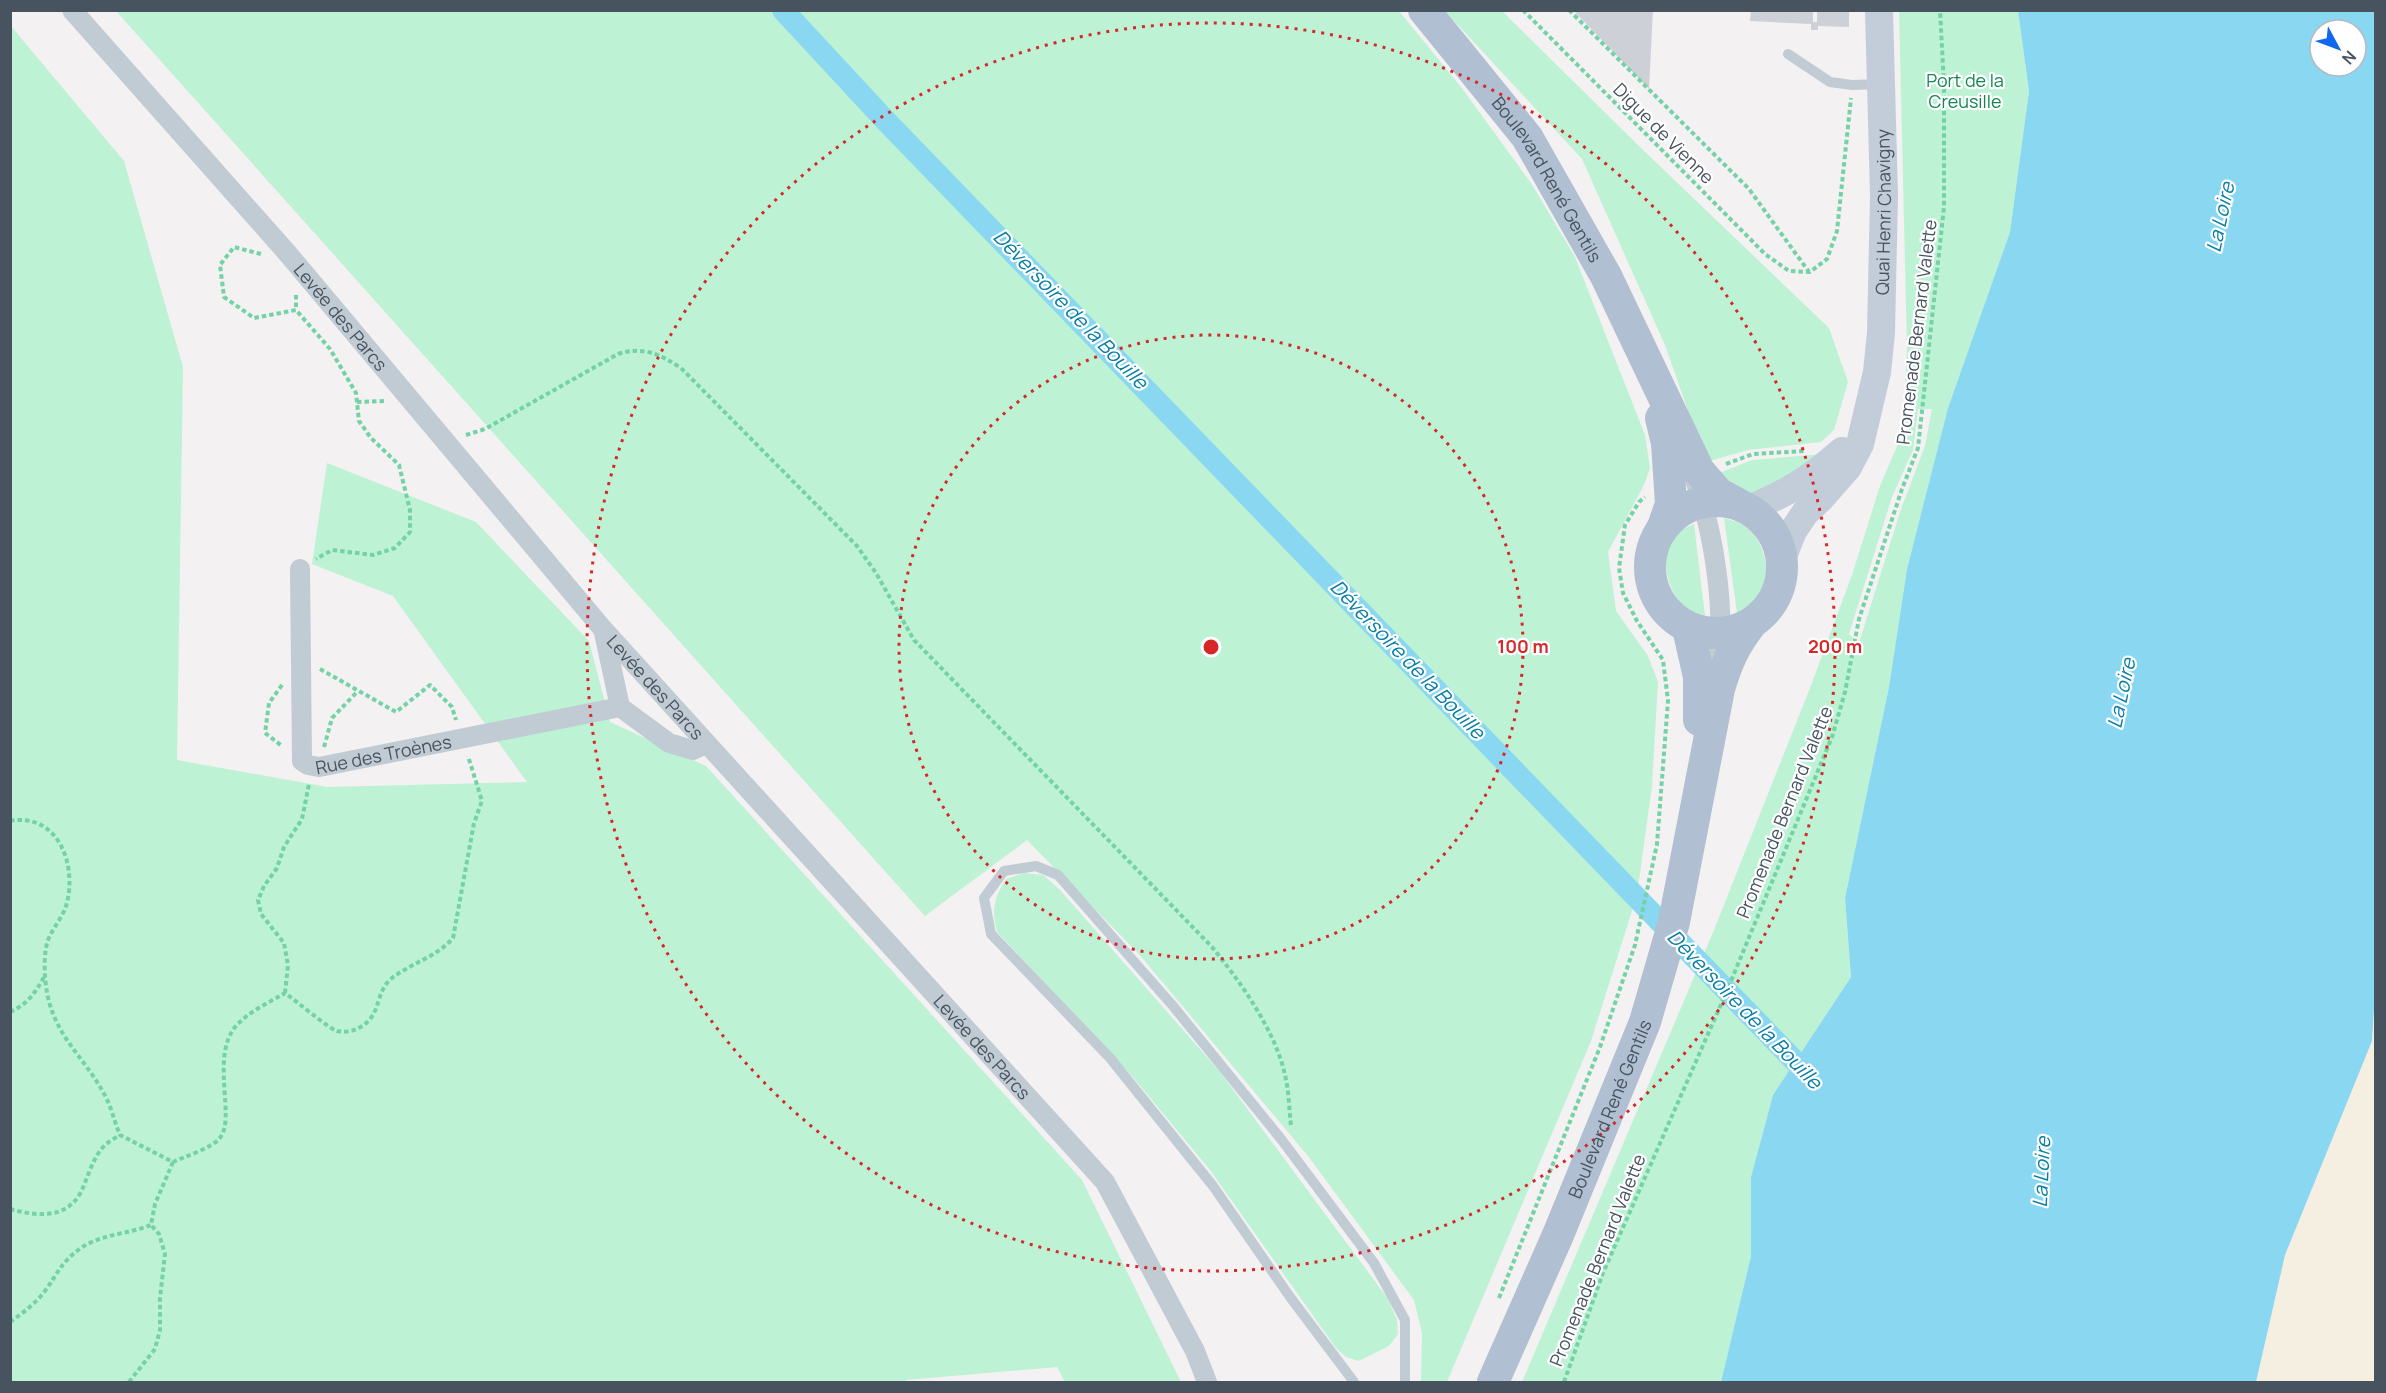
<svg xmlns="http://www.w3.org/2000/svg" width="2386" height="1393" font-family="Manrope,sans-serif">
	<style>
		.green { fill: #bef2d4; fill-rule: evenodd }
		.sand { fill: #f5efe2 }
		.water { fill: #89d7f1; fill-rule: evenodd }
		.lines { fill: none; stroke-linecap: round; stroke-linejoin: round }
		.canal { stroke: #89d7f1; stroke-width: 22 }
		.building { fill: #cdd0d6 }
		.path { stroke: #74d2a7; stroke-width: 4; stroke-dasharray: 4.5 3; stroke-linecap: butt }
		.service { stroke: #c1cbd3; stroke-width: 10 }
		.minor { stroke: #c1cbd3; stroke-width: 20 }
		.secondary { stroke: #c3cdda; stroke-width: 28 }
		.primary { stroke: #b0bfd1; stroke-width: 32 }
		.ring { fill: none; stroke: #d62828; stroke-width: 3; stroke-dasharray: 3 6 }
		.labels { text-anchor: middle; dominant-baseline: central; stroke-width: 4.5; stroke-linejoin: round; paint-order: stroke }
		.park-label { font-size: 18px; fill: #138751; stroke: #fff }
		.street-label { font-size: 18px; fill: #485360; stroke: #fff }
		.water-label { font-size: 20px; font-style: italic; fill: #067ea5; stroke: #fff }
		.centre { fill: #d62828; stroke: #fff; stroke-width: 3 }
		.ring-label { font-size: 18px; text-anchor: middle; font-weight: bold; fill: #d62828; stroke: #fff; stroke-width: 4.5; stroke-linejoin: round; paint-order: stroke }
	</style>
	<rect width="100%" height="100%" fill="#f3f1f1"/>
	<!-- green -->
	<path class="green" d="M 116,11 L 1399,11 L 1461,87 L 1531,183 L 1575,257 L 1645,435 L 1650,468 L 1644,485 L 1608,552 L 1616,611 L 1648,656 L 1658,682 L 1652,786 L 1637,895 L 1591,1041 L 1447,1382 L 1421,1382 L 1422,1333 L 1414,1300 L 1308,1156 L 1138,953 L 1027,840 L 925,916 Z
		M 1445,11 L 1502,11 L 1642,149 L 1829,328 L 1848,382 L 1834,430 L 1821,442 L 1748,450 L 1706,462 L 1665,345 L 1582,159 Z
		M 1899,11 L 2018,11 L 2029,91 L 2010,232 L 1948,408 L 1907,569 L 1889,687 L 1845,898 L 1851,977 L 1773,1095 L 1751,1177 L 1751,1256 L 1721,1382 L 1522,1382 L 1714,930 L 1810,688 L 1852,575 L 1880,486 L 1898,444 L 1904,409 L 1907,348 ZM 1918,409 L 1932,409 L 1925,446 L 1901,509 L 1859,643 L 1849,634 L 1892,497 L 1913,450 Z
		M 10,25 L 124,161 L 183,367 L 177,760 L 327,787 L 527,782 L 393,596 L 312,564 L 327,463 L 476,522 L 589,641 L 610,722 L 706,766 L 1082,1180 L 1181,1382 L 1065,1382 L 1057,1367 L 906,1380 L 906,1382 L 11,1382 Z
		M 1824,454 L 1756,496 L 1730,489 L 1714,475 L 1752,460 Z
		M 1724,518 C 1729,520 1737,521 1742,524 C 1764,538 1774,572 1758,595 C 1753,603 1745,608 1737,613 Z
		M 1694,524 L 1705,616 C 1697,614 1690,611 1684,606 C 1666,591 1658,551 1677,533 C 1681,529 1689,527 1694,524 Z
		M 1024,873 L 1043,875 L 1060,890 L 1220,1072 L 1388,1299 L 1397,1320 L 1398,1334 L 1389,1346 L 1359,1361 L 1346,1357 L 1336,1348 L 1210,1170 L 1132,1076 L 997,932 C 991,908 994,899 1006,879 Z"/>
	<!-- sand -->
	<path class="sand" d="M 2375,974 L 2375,1382 L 2256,1382 L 2285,1255 L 2372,1041 Z"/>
	<!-- water -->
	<path class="water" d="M 2018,11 L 2375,11 L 2376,974 L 2372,1041 L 2285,1255 L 2256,1382 L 1721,1382 L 1751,1256 L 1751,1177 L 1773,1095 L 1851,977 L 1845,898 L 1889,687 L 1907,569 L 1948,408 L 2010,232 L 2029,91 ZM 2320,30 L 2356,30 L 2356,66 L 2320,66 Z"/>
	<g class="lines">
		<!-- canal -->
		<path class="canal" d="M 783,10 L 885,120 L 1815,1082"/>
	</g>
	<!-- building -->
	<path class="building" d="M 1573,10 L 1653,10 L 1649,89 Z
		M 1751,10 L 1813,10 L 1813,22 L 1817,22 L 1817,10 L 1849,10 L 1849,27 L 1818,26 L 1818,30 L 1811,30 L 1811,24 L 1750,21 Z"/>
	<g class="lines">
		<!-- path -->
		<path class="path" d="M 1523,10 L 1765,254 L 1789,271 L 1810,272 L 1827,259 L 1837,231 L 1851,98
			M 1569,10 L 1749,189 L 1809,272
			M 261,254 L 234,247 L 220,265 L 224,297 L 254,318 L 296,310 L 330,349 L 356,393 L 359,421 L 371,438 L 399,465 L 410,510 L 410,532 L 395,548 L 373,555 L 332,550 L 316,559
			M 296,295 L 296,310
			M 357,402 L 386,401
			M 466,435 L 485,429 L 618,354 C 644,346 659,354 681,368 L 857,546 L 876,573 L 914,640 L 1212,947 C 1240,981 1276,1032 1285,1075 C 1289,1091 1289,1109 1291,1126
			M 1726,464 L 1753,454 L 1804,451
			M 320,669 L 396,712 L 430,685 L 452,707 L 456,720
			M 282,685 L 269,703 L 265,733 L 282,746
			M 324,747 L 332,718 L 358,691
			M 10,821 C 59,812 78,867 66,906 C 61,921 48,933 46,948 C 43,967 45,992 52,1011 C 63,1042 88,1064 103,1092 C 111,1105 114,1121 120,1135 L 173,1162 C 184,1157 211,1148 219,1139 C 237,1120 210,1059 235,1027 C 248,1012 268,1003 285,993 C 295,1000 328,1028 337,1031 C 352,1034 365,1027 373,1015 C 380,1002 379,989 392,978 C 411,963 437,957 453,938 L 474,823 L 482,801 L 468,756
			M 285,993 L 288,965 L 284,943 L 261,914 L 258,900 L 264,886 L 277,868 L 284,847 L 302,819 L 309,784
			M 10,1012 C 28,1004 36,992 45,975
			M 10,1209 C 36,1216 66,1220 81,1192 C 88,1177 92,1159 104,1146 C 108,1142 115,1138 120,1135
			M 1499,1298 L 1600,1047 L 1635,945 L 1657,844 L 1668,701 L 1663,660 L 1637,621 L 1623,593 L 1619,568 L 1625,525 L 1639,502 L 1645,497
			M 10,1322 C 23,1313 36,1303 45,1291 C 58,1273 61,1262 81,1248 C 101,1234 129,1234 151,1225 L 155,1204 L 173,1162
			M 129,1382 L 155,1349 L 160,1330 L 160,1298 L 165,1254 L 159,1234 L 151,1225
			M 1564,1382 L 1603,1273 L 1726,993 L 1832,737 L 1845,692 L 1859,619 L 1902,489 L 1918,448 L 1944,207 L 1944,86 L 1940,10"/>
		<!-- service -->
		<path class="service" d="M 1788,54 L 1830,82 L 1852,85 L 1880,84
			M 1354,1382 L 1290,1297 L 1213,1186 L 1110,1058 L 991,934 L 984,898 L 1004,871 L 1036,866 L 1058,875 L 1173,1006 L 1281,1139 L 1374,1263 L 1405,1320 L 1405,1382"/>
		<!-- minor -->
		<g class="minor">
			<path id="s1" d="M 72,10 L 289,255 L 602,628 L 1105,1182 L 1195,1351 L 1207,1382"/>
			<path d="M 1692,472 C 1713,526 1727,611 1717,667"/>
			<path id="s2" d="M 300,569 L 302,761 L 308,765 L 319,767 L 620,707 L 669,743 L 693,750 L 706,744"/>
			<path d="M 604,633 L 620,707"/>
		</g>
		<!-- secondary -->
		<g class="secondary">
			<path d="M 1749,509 C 1789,492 1809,480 1842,451"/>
			<path id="s3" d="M 1782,559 L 1793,531 L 1805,513 L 1821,498 L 1848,467 L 1860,444 L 1877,372 L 1881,333 L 1884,196 L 1879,10"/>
		</g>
		<!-- primary -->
		<g class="primary">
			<path id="s4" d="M 1424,10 L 1527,137 L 1606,276 L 1699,471 L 1718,493 L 1738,504"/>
			<path d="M 1661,418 L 1667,443 L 1671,504 L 1663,527"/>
			<circle cx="1716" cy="567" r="66"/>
			<path d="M 1688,628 L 1699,677 L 1699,720"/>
			<path id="s5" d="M 1493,1382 L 1558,1235 L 1645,1022 L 1674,922 L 1719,689 C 1727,662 1734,646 1751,624"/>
		</g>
	</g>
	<!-- distance rings -->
	<g class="ring">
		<circle cx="1211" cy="647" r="312"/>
		<circle cx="1211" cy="647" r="624"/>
	</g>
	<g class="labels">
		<!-- park labels -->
		<g class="park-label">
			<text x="1965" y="80">Port de la<tspan x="1965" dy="21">Creusille</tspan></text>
		</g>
		<!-- street labels -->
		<g class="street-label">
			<text transform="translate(1664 133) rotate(45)">Digue de Vienne</text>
			<text stroke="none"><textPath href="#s4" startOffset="210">Boulevard René Gentils</textPath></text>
			<text stroke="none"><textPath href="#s3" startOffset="375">Quai Henri Chavigny</textPath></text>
			<text stroke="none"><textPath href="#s1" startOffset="408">Levée des Parcs</textPath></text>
			<text transform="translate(1916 332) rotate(-83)">Promenade Bernard Valette</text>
			<text stroke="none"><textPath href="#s1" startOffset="894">Levée des Parcs</textPath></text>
			<text stroke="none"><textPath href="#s2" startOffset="276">Rue des Troènes</textPath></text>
			<text transform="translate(1784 812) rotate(-68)">Promenade Bernard Valette</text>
			<text stroke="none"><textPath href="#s1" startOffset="1380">Levée des Parcs</textPath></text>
			<text stroke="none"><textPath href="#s5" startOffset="297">Boulevard René Gentils</textPath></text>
			<text transform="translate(1597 1260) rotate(-68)">Promenade Bernard Valette</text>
		</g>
		<!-- water labels -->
		<g class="water-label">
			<text transform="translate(2220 217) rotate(-78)">La Loire</text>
			<text transform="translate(1071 309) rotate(46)">Déversoire de la Bouille</text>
			<text transform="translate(1408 659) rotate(46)">Déversoire de la Bouille</text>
			<text transform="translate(2121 693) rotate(-78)">La Loire</text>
			<text transform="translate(1745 1009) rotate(46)">Déversoire de la Bouille</text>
			<text transform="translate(2041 1172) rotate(-87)">La Loire</text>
		</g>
	</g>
	<circle cx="1211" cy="647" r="9" class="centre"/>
	<g class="ring-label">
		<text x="1523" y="653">100 m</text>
		<text x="1835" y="653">200 m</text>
	</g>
	<!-- border -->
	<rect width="2386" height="1393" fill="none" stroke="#485360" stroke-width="24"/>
	<!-- north arrow -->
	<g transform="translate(2338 48) rotate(131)"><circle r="28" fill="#ffffff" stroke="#b6babf" stroke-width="1.5"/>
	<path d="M0-4.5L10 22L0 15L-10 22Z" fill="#1068ef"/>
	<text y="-9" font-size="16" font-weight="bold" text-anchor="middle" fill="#485360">N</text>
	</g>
</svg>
